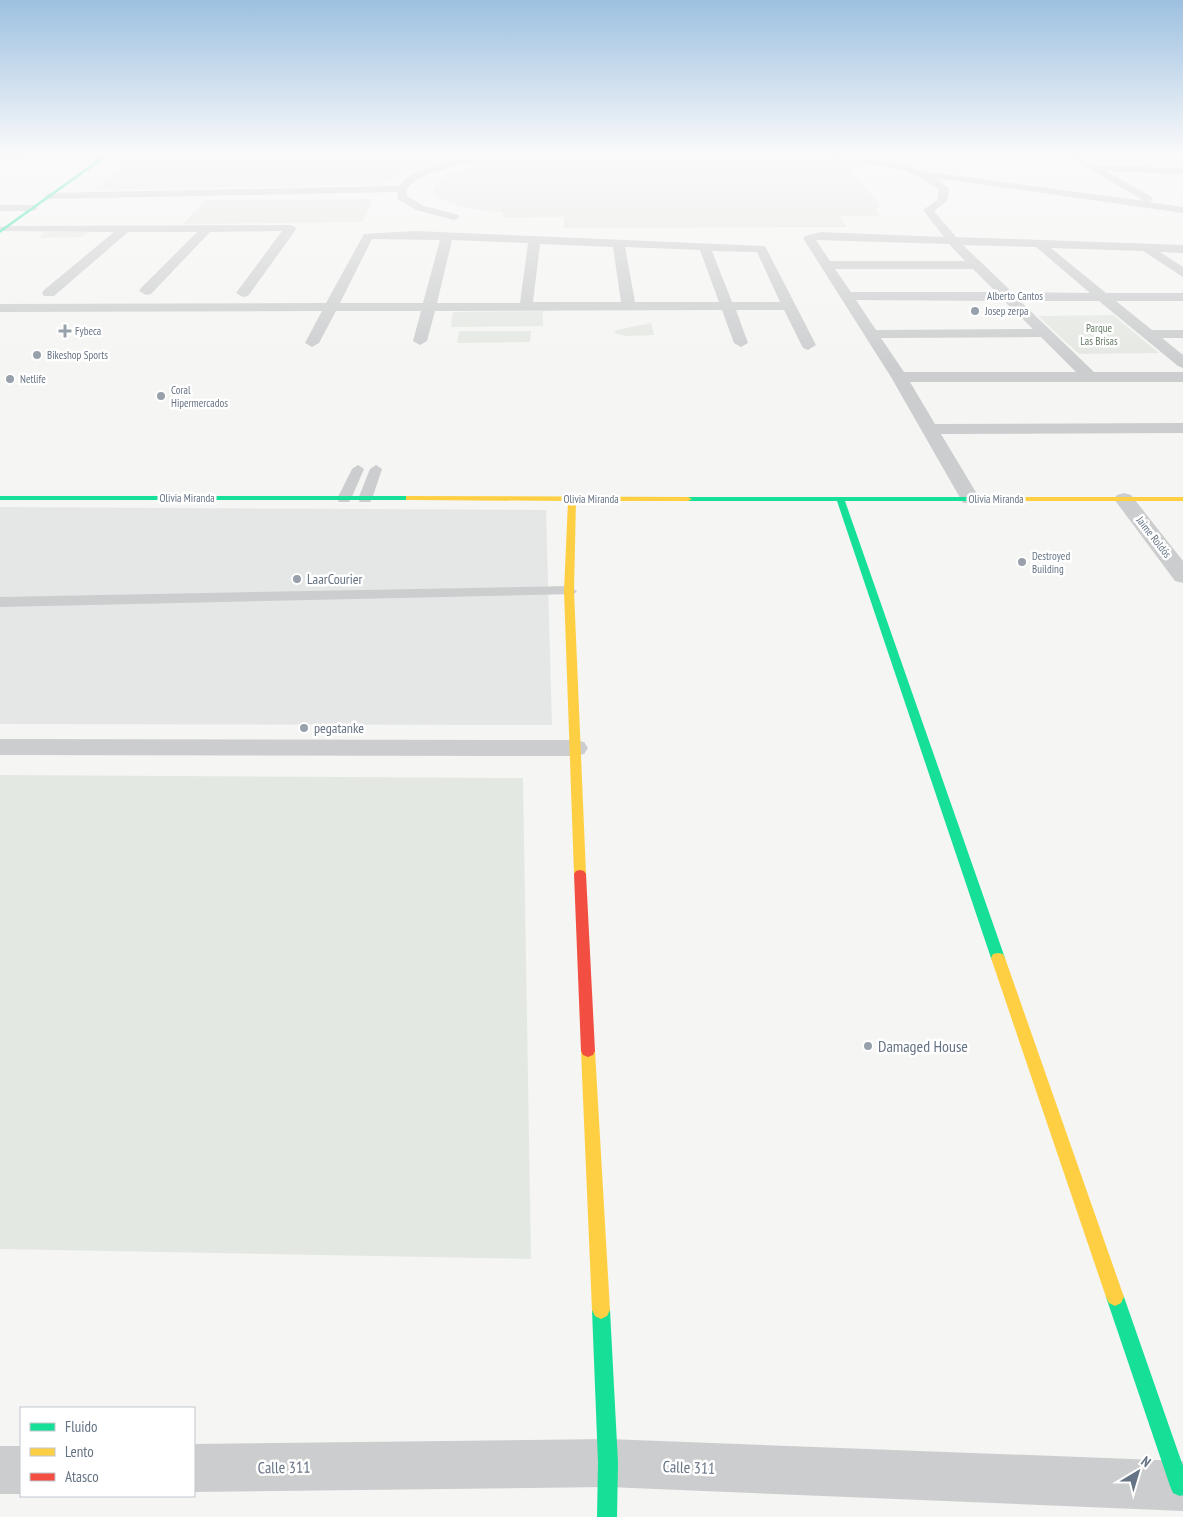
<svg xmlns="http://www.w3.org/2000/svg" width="1183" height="1517" font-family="'PT Sans Narrow',sans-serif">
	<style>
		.built { fill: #e5e7e6 }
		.green { fill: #e4e8e2 }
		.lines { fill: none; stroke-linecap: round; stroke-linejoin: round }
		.lane { fill: #cccdce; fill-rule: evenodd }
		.street { fill: #cccdce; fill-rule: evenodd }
		.fast { fill: #16e098; fill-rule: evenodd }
		.slow { fill: #ffcf43; fill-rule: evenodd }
		.jam { fill: #f24e42; fill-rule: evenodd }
		.poi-dot { fill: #97a0ab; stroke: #fff; stroke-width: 2 }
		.labels { text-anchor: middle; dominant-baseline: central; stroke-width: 5; stroke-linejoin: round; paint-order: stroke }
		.far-street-label { font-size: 11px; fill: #657384; stroke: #fff }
		.far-poi-label { font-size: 11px; fill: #657384; stroke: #fff; text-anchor: start }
		.far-park-label { font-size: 11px; fill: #667b64; stroke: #fff }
		.poi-label { font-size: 14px; fill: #657384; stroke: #fff; text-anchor: start }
		.near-poi-label { font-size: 16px; fill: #657384; stroke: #fff; text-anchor: start }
		.near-street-label { font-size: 16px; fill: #657384; stroke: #fff }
	</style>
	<rect width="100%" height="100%" fill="#f5f5f3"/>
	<!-- built -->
	<path class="built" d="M 231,153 L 498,153 L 435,163 L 397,176 L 384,184 L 92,190 L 136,155 Z
		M 0,507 L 546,510 L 552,725 L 0,724 Z"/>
	<!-- green -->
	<path class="green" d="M 777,157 L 829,159 L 871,165 L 849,170 L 881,205 L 876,210 L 880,216 L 839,216 L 847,227 L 564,228 L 564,217 L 503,218 L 503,212 C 477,211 456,207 433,195 C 433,185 438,179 447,175 C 487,156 561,158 605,158 C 663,158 720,158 777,157 Z
		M 373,199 L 363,222 L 183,224 L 206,200 Z
		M 45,232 L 89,232 L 82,237 L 38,238 Z
		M 543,311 L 543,326 L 451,327 L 453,312 Z
		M 1113,315 L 1159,353 L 1079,354 L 1038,316 Z
		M 651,323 L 654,335 L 625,336 L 614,333 L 617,330 Z
		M 459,331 L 531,331 L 530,342 L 457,343 Z
		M 0,775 L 523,778 L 531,1259 L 0,1249 Z"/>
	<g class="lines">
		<!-- lane -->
		<path class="lane" d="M 358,465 L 364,469 L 351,499 L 349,502 L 339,502 L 337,499 L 352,469 Z
			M 376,465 L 382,469 L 372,499 L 370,502 L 360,502 L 358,499 L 370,469 Z
			M 569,586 L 577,591 L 574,594 L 0,607 L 0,597 Z"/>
		<!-- street -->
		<path class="street" d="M 113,153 L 109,157 L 0,160 L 0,154 Z
			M 520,153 L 820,153 C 855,156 888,160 921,171 L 1144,201 L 1063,153 L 1074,153 L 1096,166 L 1183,168 L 1183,174 L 1106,171 L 1152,197 L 1153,199 L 1149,202 L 1183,207 L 1183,213 L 936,178 L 949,189 L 947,201 L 934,211 L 956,237 L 1183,245 L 1183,253 L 1160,252 L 1183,267 L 1183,277 L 1143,251 L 1051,248 L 1106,293 L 1183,293 L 1183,301 L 1116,301 L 1152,330 L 1183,330 L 1183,338 L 1162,338 L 1183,355 L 1183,368 L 1178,366 L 1099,301 L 1020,301 L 1094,372 L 1183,372 L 1183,382 L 910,382 L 935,424 L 1183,423 L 1183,433 L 941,434 L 980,499 L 977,503 L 963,503 L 891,377 L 803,238 L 805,236 L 821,232 L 944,237 L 923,210 L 937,200 L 939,190 C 924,179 910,171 892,168 C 809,151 723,157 639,157 C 573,157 495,151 432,173 C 422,176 413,181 407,189 L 407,196 L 424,206 L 458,215 L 460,217 L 454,220 L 416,210 L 398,199 L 397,192 L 49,199 L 44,196 L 49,193 L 399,186 C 420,158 488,156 520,153 ZM 816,240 L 949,244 L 965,261 L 830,261 ZM 963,245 L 1036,247 L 1090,293 L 1012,292 ZM 835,269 L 973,269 L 996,292 L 851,292 ZM 856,300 L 1004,301 L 1033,329 L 876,330 ZM 1041,337 L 1076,372 L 904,372 L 881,338 Z
			M 0,205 L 34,205 L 39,208 L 34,211 L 0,211 Z
			M 291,225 L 297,228 L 248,296 L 243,297 L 236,293 L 282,231 L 210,232 L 151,294 L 146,295 L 139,291 L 141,288 L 197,232 L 128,232 L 54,296 L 44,296 L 42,293 L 44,290 L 114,232 L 0,231 L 0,227 L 4,226 Z
			M 415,231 L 765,246 L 816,345 L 808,350 L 803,348 L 784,310 L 736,310 L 748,343 L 741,347 L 734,343 L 722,310 L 435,311 L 427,341 L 420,345 L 413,341 L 421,311 L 336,311 L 319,343 L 312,347 L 305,343 L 322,311 L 0,312 L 0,304 L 326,303 L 364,234 ZM 372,239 L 440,240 L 423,303 L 340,303 ZM 452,240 L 528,243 L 520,303 L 437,303 ZM 540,244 L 613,247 L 621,302 L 533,302 ZM 625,247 L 700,250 L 719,302 L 635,302 ZM 712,251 L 757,252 L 780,302 L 732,302 Z
			M 1124,493 L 1131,495 L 1183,561 L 1183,583 L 1175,581 L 1114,499 L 1117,495 Z
			M 0,739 L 574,740 L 584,742 L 588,748 L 584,754 L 574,756 L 0,755 Z
			M 608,1439 L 1183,1461 L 1183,1511 L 608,1487 L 194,1492 L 194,1444 Z
			M 0,1446 L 21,1446 L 21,1494 L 0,1494 Z"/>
		<!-- fast -->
		<path class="fast" d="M 107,153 L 112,153 L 0,233 L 0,230 Z
			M 0,496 L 409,496 L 413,498 L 409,500 L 0,500 Z
			M 685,497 L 1008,497 L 1012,499 L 1008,501 L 845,501 L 1005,958 L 1003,962 L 998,963 L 993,962 L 991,958 L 837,501 L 688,501 L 684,499 Z
			M 1115,1288 L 1121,1291 L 1124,1297 L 1183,1466 L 1183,1495 L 1180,1496 L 1173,1493 L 1170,1486 L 1106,1297 L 1109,1291 Z
			M 601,1301 L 607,1304 L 610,1310 L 618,1463 L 617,1517 L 597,1517 L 598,1463 L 592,1310 L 595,1304 Z"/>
		<!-- slow -->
		<path class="slow" d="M 406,496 L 688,497 L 692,499 L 688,501 L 576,501 L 574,591 L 586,874 L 584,877 L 576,877 L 574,874 L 564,591 L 568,501 L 409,500 L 406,500 Z
			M 1005,497 L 1183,497 L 1183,501 L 1008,501 L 1004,499 Z
			M 998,953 L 1003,954 L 1005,958 L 1124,1297 L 1121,1303 L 1115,1306 L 1109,1303 L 1106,1297 L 991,958 L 993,954 Z
			M 588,1045 L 593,1047 L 595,1051 L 610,1310 L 607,1316 L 601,1319 L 595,1316 L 592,1310 L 581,1051 L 583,1047 Z"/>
		<!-- jam -->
		<path class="jam" d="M 580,870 L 584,871 L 586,874 L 595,1051 L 593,1055 L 588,1057 L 583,1055 L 581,1051 L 574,874 L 576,871 Z"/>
	</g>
	<!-- sky -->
	<linearGradient id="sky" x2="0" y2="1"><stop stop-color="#9dc0e1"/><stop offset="0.42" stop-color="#fafafa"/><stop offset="1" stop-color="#fafafa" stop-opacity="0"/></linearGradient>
	<rect width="1183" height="366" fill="url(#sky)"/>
	<!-- markers -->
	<g class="poi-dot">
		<circle cx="975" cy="311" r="5"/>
		<path d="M62.5 323.5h5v5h5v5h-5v5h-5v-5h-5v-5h5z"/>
		<circle cx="37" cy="355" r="5"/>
		<circle cx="10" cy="379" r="5"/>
		<circle cx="161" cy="396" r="5"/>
		<circle cx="1022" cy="562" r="5"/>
		<circle cx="297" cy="579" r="5"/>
		<circle cx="304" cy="728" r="5"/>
		<circle cx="868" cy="1046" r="5"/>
	</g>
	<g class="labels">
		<!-- far-street labels -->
		<g class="far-street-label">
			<text x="1015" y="296">Alberto Cantos</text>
			<text x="187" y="498">Olivia Miranda</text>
			<text x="591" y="499">Olivia Miranda</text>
			<text x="996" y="499">Olivia Miranda</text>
			<text transform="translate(1154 537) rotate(52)">Jaime Roldós</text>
		</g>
		<!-- far-poi labels -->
		<g class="far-poi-label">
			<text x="985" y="311">Josep zerpa</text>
			<text x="75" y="331">Fybeca</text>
			<text x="47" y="355">Bikeshop Sports</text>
			<text x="20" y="379">Netlife</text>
			<text x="171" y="390">Coral<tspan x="171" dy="13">Hipermercados</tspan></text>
			<text x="1032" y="556">Destroyed<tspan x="1032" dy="13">Building</tspan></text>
		</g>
		<!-- far-park labels -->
		<g class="far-park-label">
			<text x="1099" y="328">Parque<tspan x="1099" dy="13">Las Brisas</tspan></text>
		</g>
		<!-- poi labels -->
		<g class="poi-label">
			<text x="307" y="579">LaarCourier</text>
			<text x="314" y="728">pegatanke</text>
		</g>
		<!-- near-poi labels -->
		<g class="near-poi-label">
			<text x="878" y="1046">Damaged House</text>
		</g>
		<!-- near-street labels -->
		<g class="near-street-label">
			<text transform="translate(284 1467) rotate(-1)">Calle 311</text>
			<text transform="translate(689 1467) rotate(2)">Calle 311</text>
		</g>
	</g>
	<!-- legend -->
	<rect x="20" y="1407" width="175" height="90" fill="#ffffff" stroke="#c1c7ce"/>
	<rect x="30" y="1423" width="25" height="8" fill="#16e098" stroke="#c1c7ce"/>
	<text x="65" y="1432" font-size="15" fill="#657384">Fluido</text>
	<rect x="30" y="1448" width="25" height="8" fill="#ffcf43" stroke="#c1c7ce"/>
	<text x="65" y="1457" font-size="15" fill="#657384">Lento</text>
	<rect x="30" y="1473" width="25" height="8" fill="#f24e42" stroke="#c1c7ce"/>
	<text x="65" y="1482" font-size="15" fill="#657384">Atasco</text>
	<!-- north arrow -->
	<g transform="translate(1138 1472) rotate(38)" stroke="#ffffff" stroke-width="4" paint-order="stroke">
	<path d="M0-4L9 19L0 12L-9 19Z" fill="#657384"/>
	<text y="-8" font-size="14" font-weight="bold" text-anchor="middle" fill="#657384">N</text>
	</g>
</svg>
